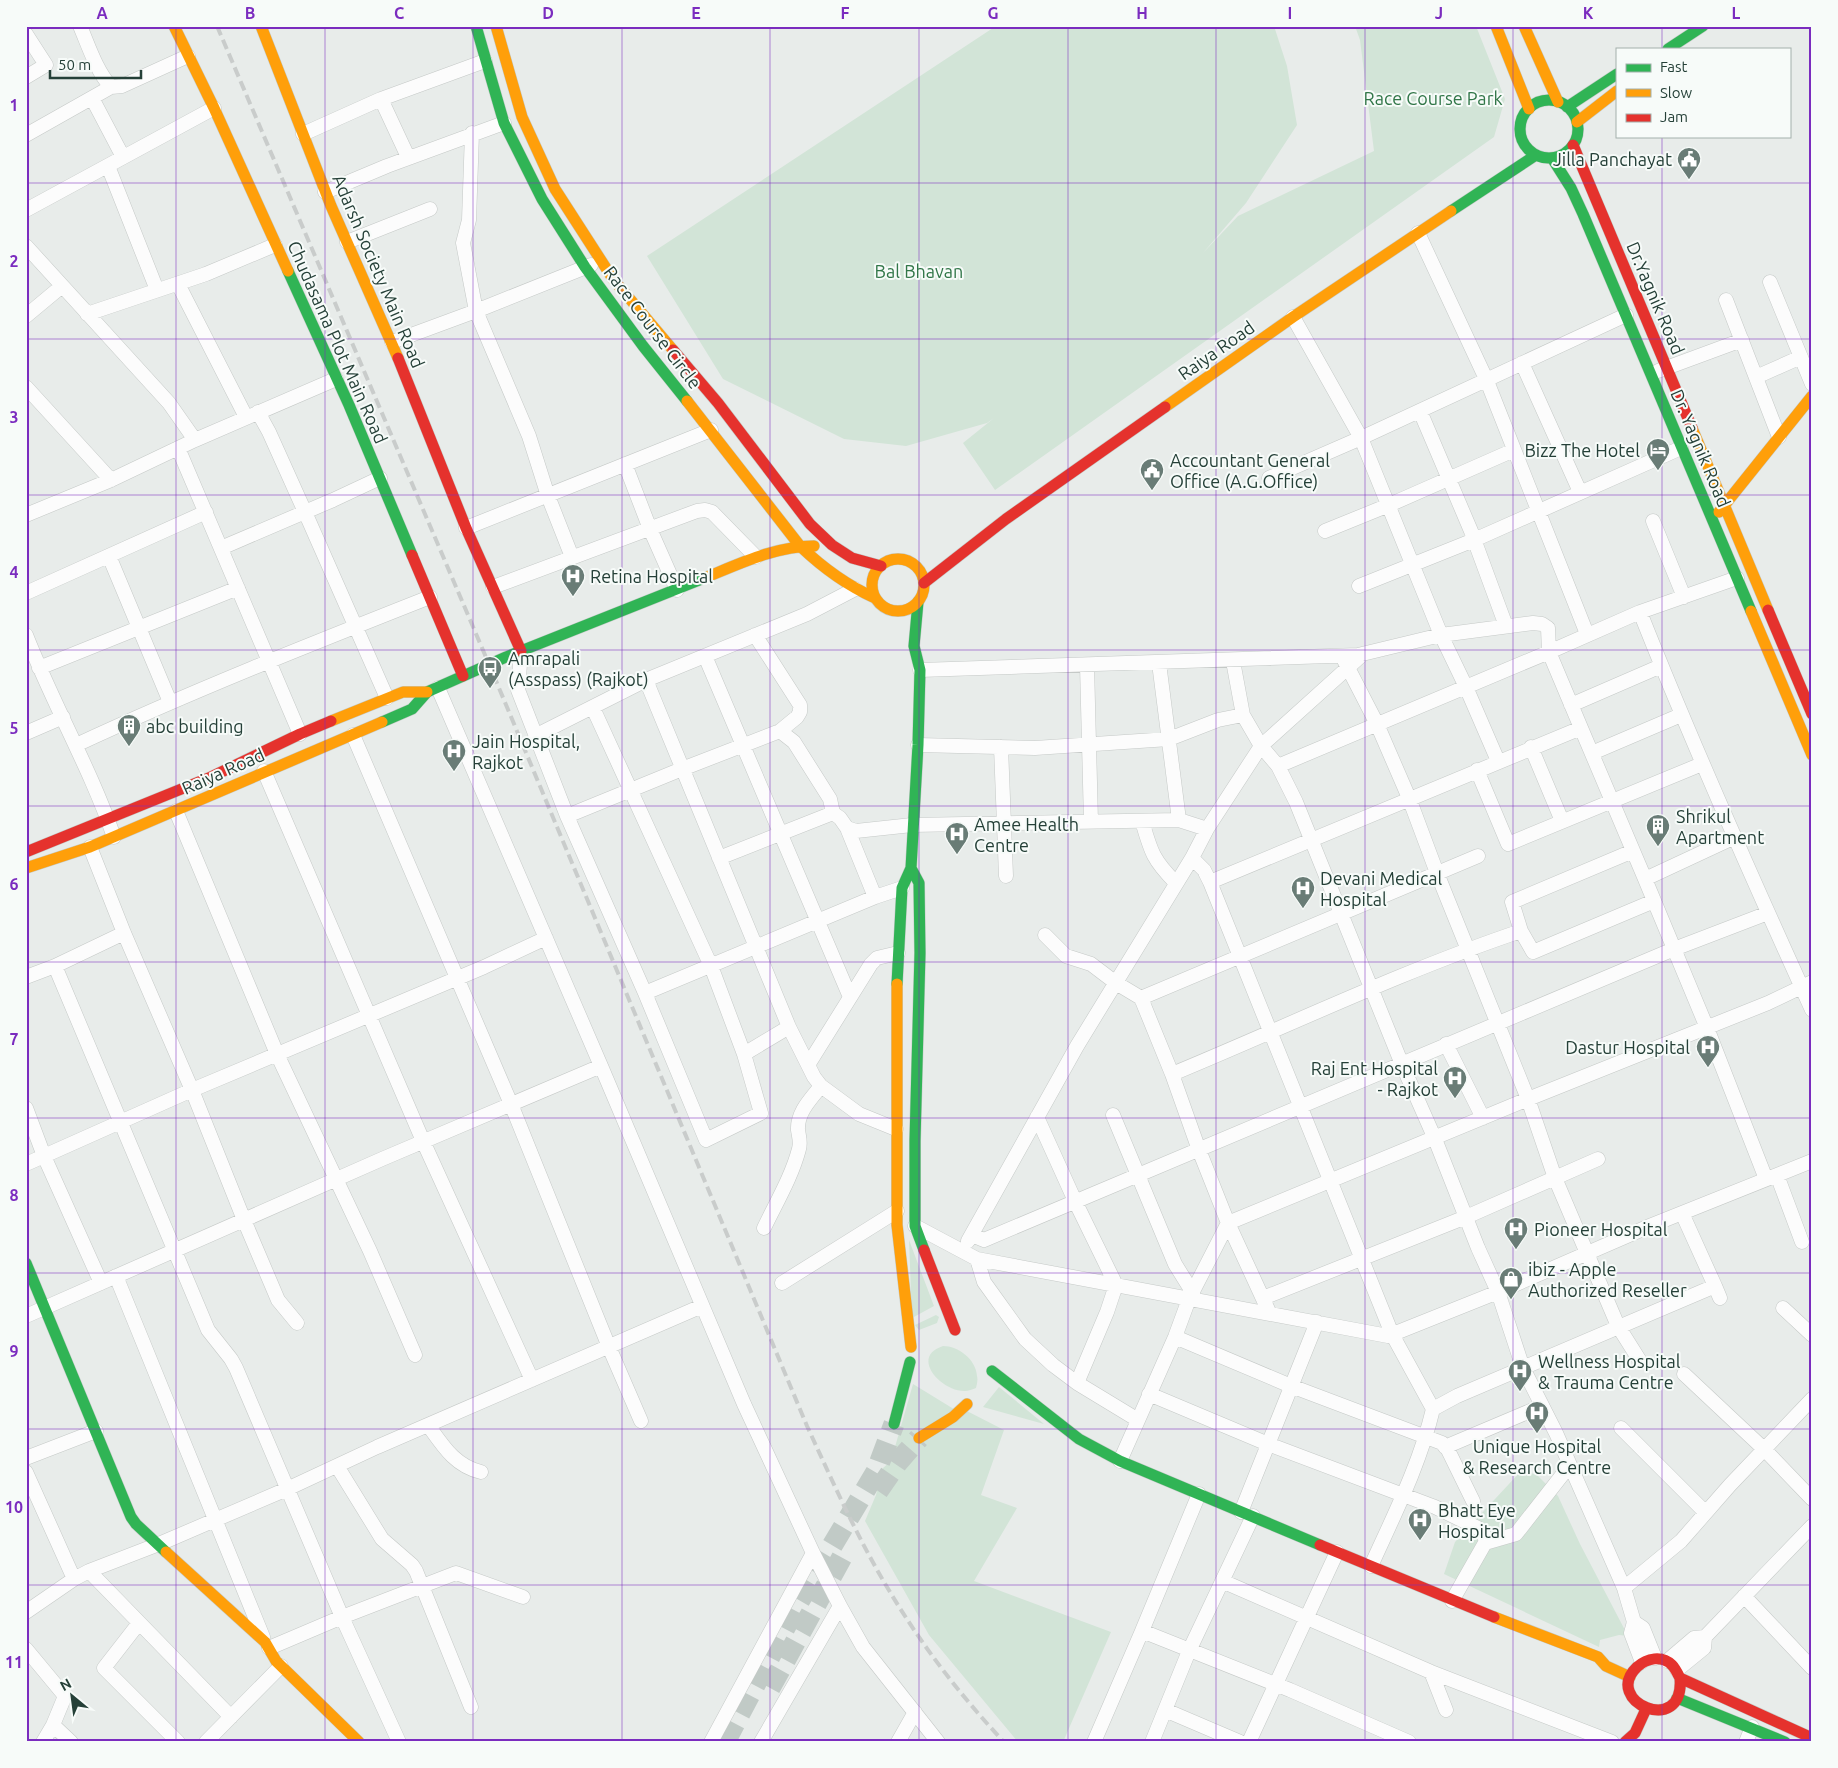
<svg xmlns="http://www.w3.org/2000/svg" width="1838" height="1768" font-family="Ubuntu,sans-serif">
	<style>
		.green { fill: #d2e4d7 }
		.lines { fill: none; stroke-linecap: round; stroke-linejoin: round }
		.primary-tunnel { stroke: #c1cac6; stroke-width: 21; stroke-dasharray: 21 11; stroke-linecap: butt }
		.street-casing { stroke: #c5c9c7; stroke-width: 15 }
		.fast-casing { stroke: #c4cac7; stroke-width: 12 }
		.slow-casing { stroke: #c4cac7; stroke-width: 12 }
		.jam-casing { stroke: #c4cac7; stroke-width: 12 }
		.street { stroke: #fcfcfc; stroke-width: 14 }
		.fast { stroke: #30b455; stroke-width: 11 }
		.slow { stroke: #ff9f0a; stroke-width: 11 }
		.jam { stroke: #e5322d; stroke-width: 11 }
		.rail { stroke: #c9cccb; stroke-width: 4; stroke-dasharray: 10 5; stroke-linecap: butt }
		.grid { fill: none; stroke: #7b2cbf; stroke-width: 1; stroke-opacity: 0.55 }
		.labels { text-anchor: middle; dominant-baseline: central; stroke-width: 4; stroke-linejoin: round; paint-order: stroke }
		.park-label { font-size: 18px; fill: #317648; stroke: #f7fbf9 }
		.poi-label { font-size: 18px; fill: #254038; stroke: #f7fbf9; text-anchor: start }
		.street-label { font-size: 18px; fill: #254038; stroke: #f7fbf9 }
		.neatline { fill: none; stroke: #7b2cbf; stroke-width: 2 }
		.grid-label { font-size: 16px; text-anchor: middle; font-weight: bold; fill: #7b2cbf }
	</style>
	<rect width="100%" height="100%" fill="#e8ecea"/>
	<!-- green -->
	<path class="green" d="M 996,26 L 1274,26 L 1287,66 L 1297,125 L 1246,203 L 1203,253 L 1238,216 L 1374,151 L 1360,40 L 1355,26 L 1476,26 L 1505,99 L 1494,137 L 995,490 L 963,443 L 994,418 L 987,423 L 906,446 L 844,439 L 723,379 L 647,256 Z
		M 909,1240 L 934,1306 L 912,1318 Z
		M 936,1315 L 939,1317 L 937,1323 L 919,1330 L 915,1325 Z
		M 943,1346 C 958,1346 976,1359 977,1376 C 978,1380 977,1384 976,1388 C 973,1389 968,1391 965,1391 C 942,1392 909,1357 943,1346 Z
		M 913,1384 L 957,1411 L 963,1409 L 1004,1430 L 981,1495 L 1017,1508 L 974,1581 L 1111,1632 L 1063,1742 L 1018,1742 L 929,1635 L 865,1521 L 876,1495 L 883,1468 L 891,1461 Z
		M 999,1387 L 1044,1424 L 983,1407 Z
		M 1522,1470 L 1537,1475 L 1558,1496 L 1580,1544 L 1628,1636 L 1619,1635 L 1600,1640 L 1599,1647 L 1444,1574 L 1455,1542 Z"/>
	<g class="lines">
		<!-- primary-tunnel -->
		<path class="primary-tunnel" d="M 878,1491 L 898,1462 L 919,1438
			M 770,1688 L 847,1548
			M 725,1742 L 797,1605 L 876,1472 L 894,1424"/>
		<!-- street casing -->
		<g class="street-casing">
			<path id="street" d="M 80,26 C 89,47 96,70 111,87 L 122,86 L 188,56
				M 26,34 L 46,65 L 26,77
				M 92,98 L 123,157
				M 381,99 L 408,157
				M 472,133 L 469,220 L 463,243 L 476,311 L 529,436 L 548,496 L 572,557
				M 303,134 L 381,99 L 485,61
				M 26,135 L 111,87
				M 108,166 L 157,290
				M 325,192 L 387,166 L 504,123
				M 26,210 L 214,108
				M 1418,233 L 1487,381 L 1587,634
				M 347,242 L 430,209
				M 26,246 L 169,403 L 195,440 L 111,480 L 26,515
				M 1770,282 L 1812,384
				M 178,284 L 246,417
				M 1726,300 L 1779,437
				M 87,314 L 206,274 L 275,245
				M 26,316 L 62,286
				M 1293,317 L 1361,438 L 1441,635 L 1466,687 L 1498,761
				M 392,342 L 476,311 L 591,265
				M 1522,363 L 1580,492
				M 1658,371 L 1742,340
				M 1756,377 L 1801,357
				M 26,387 L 111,480
				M 1420,411 L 1471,531 L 1506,626
				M 258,412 L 269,432 L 305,512 L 387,698
				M 195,440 L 336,379
				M 178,448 L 300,734
				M 625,464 L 650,529 L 677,590
				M 1269,478 L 1361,438 L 1626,315
				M 1653,521 L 1684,597
				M 466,528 L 711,430
				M 1325,531 L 1389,505 L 1514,450
				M 221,548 L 333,500 L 380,478
				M 109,556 L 170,702
				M 1359,586 L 1474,540 L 1681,448
				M 493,587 L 697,511 L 705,510 L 712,512 L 756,557
				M 26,593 L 206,512
				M 1640,612 C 1693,746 1752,878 1812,1010
				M 26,635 C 53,704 90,768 114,837
				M 521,651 L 518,690 L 567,816 L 645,993 L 706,1140 L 761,1113 L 744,1054 L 711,966 L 593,708
				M 1363,654 L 1261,746 L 1278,766 L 1296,802 L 1401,1062 L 1435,1139 L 1478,1248 L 1498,1292 L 1523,1368 L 1556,1433 L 1624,1588 L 1634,1622
				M 705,656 L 850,997
				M 1344,660 L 1377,724 L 1409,798 L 1437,873 L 1528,1099 L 1555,1178 L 1618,1326 L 1640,1361
				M 1233,661 L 1243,715
				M 1159,663 L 1179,820
				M 1087,665 L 1091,822
				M 39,668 L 238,588
				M 920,670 L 1358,655 L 1441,635 L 1533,623 L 1542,624 L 1548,628 L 1549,652 L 1581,728 L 1210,882
				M 646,680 L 789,1027 L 814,1077 L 821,1086 L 859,1114 L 896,1129
				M 438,688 L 601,1066 L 744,1404 L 813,1553 L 840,1606 L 863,1647 L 938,1742
				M 1571,705 L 1661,666
				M 1581,728 L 1645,879 L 1733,838
				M 780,731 L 794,742 L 830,799 L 833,813
				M 26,733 L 63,717
				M 353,735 L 511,1104 L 609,1347 L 641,1421
				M 535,736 L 646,680 L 807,614 L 855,589
				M 76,745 C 192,691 311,644 430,597
				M 1001,747 L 1006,876
				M 1531,747 L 1562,821
				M 1592,753 L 1681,715
				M 1278,766 L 1549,652 L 1640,612 L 1737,578
				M 1477,770 L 1508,844 L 1702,764
				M 264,771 L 423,1141 L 532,1380
				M 176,811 L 277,1054 L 370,1251 L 415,1355
				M 567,816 L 682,769 L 780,731 L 797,717 L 800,712 L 800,705 L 755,635
				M 1142,821 C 1151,852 1153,860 1176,883
				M 847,828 L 875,897
				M 90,847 L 124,933 L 192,1090 L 244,1220 L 278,1300 L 297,1323
				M 1633,851 L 1512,902 L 1521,931 L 1533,952 L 1654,901
				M 719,858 L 833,813 L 840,818 L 847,828 L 856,831 L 912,825 L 1179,820 L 1207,829 L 1261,746 L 1243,715 L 1218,720 L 1169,739 L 1035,748 L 918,745
				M 1192,858 L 1204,870 L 1210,882 L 1392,1334 L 1433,1409
				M 1645,879 L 1707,1028 L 1766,1179
				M 1045,935 L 1066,956 L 1091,964 L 1116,983 L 1141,998 L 1172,1074 L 1199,1150 L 1228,1223 L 1270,1314
				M 55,966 L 208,1330 L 231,1359 L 236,1368 L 342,1617 L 399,1742
				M 26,977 L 55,966 L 124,933
				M 645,993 L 875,897 L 902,888
				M 1141,998 L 1478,856
				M 1446,1044 L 1483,1118
				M 744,1054 L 789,1027
				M 808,1065 L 871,964 L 877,958 L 898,953
				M 1172,1074 C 1288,1026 1402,971 1521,931
				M 26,1108 L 44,1156 L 101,1283
				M 1113,1115 L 1175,1264 L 1193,1293
				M 26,1164 L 192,1090 L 484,967 L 546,938
				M 1777,1175 L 1802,1242
				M 1682,1213 L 1715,1286
				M 915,1226 L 977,1259 L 1388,1336 L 1498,1292 L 1652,1225 L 1812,1161
				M 764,1228 C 776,1203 792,1176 799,1149 C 801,1142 799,1137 798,1130 C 797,1112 811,1099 821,1086
				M 972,1235 L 984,1240 L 1674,949 L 1768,913
				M 968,1241 L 1077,1046 L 1192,858 L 1207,829
				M 977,1259 L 984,1282 L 1025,1339 L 1053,1365 L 1077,1383 L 1107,1312 L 1116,1285 L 1075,1201 L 1037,1117
				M 116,1276 L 263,1637
				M 782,1283 L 897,1211
				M 1263,1298 L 1466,1217 L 1598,1159
				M 1783,1308 L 1812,1335
				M 26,1316 L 382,1159 L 601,1066
				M 1175,1337 L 1291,1386 L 1442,1443 L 1448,1450 L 1473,1501
				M 1684,1374 L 1765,1450 L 1812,1499
				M 1077,1383 L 1138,1420
				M 1149,1394 L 1268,1444 L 1435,1507 L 1478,1528 C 1483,1532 1486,1536 1485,1543 L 1452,1601
				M 428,1425 C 443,1446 455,1466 481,1472
				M 1621,1428 L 1705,1512
				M 1445,1447 L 1542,1406
				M 26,1458 L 96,1431
				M 1120,1461 L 1175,1337 L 1189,1299 L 1228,1223 L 1528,1099 L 1768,1003 L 1812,982
				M 337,1466 L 382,1539 L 412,1565 L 416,1571 L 471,1707
				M 26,1472 L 74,1579
				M 1199,1494 L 1142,1631 L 1290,1690 L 1409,1742
				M 1241,1512 L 1317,1322
				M 1485,1543 L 1516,1534 L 1570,1465
				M 1371,1566 C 1394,1515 1420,1464 1433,1409 L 1457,1396 L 1715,1286 L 1720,1298
				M 89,1571 L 231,1717
				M 1222,1581 L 1431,1672 L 1612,1742
				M 1624,1588 L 1681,1541 L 1730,1485 L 1812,1399
				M 1744,1596 L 1812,1668
				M 26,1612 L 74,1579 L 89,1571 L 159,1544 L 287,1489 L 377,1447 L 702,1306
				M 139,1623 L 104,1668 L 178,1742
				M 1705,1637 L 1812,1526
				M 269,1648 L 342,1617 L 456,1573 L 523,1597
				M 26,1649 L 65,1696 L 53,1725 L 71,1742
				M 1667,1661 L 1694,1638 L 1705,1637 L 1704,1648 L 1677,1670
				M 1642,1662 L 1631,1633 L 1634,1622 L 1643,1628 L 1655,1658
				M 1431,1672 L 1446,1710
				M 1165,1710 L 1240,1742
				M 43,1742 L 53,1725
				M 206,1742 L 281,1666
				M 711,1742 L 813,1553
				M 761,1742 L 840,1606
				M 898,1742 L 915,1712
				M 1094,1742 L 1142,1631
				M 1152,1742 L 1189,1651 L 1253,1516
				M 1249,1742 L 1337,1552
				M 1746,1742 L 1752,1727"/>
		</g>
		<!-- fast casing -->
		<g class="fast-casing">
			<path id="fast" d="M 476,26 L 504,123 L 542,199 L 585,267 L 643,346 L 687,401
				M 1668,49 L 1703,26
				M1520 129a29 29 0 1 1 58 0a29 29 0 1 1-58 0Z
				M 1567,107 L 1617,74
				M 1552,158 L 1571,188 L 1583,214 L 1751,611
				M 1451,211 L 1536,155
				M 288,271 L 349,405 L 412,555
				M 382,722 L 412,709 L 427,692 L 506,657 L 707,577
				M 911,868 L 919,883 L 920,953 L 915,1141 L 915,1226 L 924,1250
				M 897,984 L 902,888 L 911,868 L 918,745 L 920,670 L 914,646 L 918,602
				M 26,1263 L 131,1517 L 136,1524 L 166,1552
				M 992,1371 L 1079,1439 L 1120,1461 L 1320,1545
				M 894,1424 L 910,1362
				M 1677,1698 L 1785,1742"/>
		</g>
		<!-- slow casing -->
		<g class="slow-casing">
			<path id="slow" d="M 174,26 L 214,108 L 288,271
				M 261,26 L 331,206 L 398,358
				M 496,26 L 522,117 L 555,189 L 613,279 L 673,350
				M 1496,26 L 1529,109
				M 1524,26 L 1558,102
				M 1577,122 L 1617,91
				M 687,401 L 800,546 C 823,568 846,585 875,598
				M 1165,407 L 1293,317 L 1451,211
				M 1692,428 L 1768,610
				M 1719,512 L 1812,396
				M872 585a26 26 0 1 1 52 0a26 26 0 1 1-52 0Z
				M 707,577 C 741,563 777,546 814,546
				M 1751,611 L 1812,755
				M 331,721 L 403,692 L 427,692
				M 26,868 L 90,847 L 382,722
				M 897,984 L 897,1225 L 911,1347
				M 919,1438 L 953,1417 L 967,1404
				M 166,1552 L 265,1642 L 276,1661 L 359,1742
				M 1494,1617 L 1598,1657 L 1606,1666 L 1630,1677"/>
		</g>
		<!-- jam casing -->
		<g class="jam-casing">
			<path id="jam" d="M 1573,145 L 1692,428
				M 673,350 L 718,403 L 810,524 L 832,545 L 852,558 L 881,566
				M 398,358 L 466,528 L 521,651
				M 412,555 L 463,676
				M 924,583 L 1006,519 L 1165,407
				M 1768,610 L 1812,714
				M 26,852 L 211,777 L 300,734 L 331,721
				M 924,1250 L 955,1330
				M 1320,1545 L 1494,1617
				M 1680,1678 C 1685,1738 1601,1701 1637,1667 C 1647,1658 1662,1655 1672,1665 C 1675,1668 1678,1674 1680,1678 L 1812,1738
				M 1625,1742 L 1635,1733 L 1646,1709"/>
		</g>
		<!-- street -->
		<use href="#street" class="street"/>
		<!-- fast -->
		<use href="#fast" class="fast"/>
		<!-- slow -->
		<use href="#slow" class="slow"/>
		<!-- jam -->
		<use href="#jam" class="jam"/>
		<!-- rail -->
		<path class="rail" d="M 217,26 L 494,676 L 807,1426 C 832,1480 856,1535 887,1587 C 920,1643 959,1694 1004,1742"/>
	</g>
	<!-- grid -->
	<path class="grid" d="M 176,26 L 176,1742M 325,26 L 325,1742M 473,26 L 473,1742M 622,26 L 622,1742M 770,26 L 770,1742M 919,26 L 919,1742M 1068,26 L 1068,1742M 1216,26 L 1216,1742M 1365,26 L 1365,1742M 1513,26 L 1513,1742M 1662,26 L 1662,49M 1662,136 L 1662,1742M 26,183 L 1812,183M 26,339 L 1812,339M 26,495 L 1812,495M 26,650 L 1812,650M 26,806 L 1812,806M 26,962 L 1812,962M 26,1118 L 1812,1118M 26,1273 L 1812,1273M 26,1429 L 1812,1429M 26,1585 L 1812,1585"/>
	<!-- icons -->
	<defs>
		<g id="civic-pin" transform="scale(1.25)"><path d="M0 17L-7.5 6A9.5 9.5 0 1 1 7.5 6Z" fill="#697c76" stroke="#f7fbf9"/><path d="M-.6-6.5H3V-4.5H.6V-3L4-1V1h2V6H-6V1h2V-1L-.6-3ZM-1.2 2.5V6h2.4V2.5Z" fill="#fff"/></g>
		<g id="hotel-pin" transform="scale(1.25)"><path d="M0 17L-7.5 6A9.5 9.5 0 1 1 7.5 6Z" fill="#697c76" stroke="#f7fbf9"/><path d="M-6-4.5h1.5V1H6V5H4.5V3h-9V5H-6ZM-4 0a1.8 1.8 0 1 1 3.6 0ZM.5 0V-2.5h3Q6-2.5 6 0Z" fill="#fff"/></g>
		<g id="hospital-pin" transform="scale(1.25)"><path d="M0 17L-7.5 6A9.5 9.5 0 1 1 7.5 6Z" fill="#697c76" stroke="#f7fbf9"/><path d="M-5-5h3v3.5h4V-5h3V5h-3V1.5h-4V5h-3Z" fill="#fff"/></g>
		<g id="bus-pin" transform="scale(1.25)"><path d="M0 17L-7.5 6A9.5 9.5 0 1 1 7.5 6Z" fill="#697c76" stroke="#f7fbf9"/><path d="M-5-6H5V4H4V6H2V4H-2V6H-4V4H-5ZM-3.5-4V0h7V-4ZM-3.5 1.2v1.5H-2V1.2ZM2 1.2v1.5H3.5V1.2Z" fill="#fff"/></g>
		<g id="building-pin" transform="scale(1.25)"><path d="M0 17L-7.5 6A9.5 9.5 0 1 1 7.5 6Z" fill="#697c76" stroke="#f7fbf9"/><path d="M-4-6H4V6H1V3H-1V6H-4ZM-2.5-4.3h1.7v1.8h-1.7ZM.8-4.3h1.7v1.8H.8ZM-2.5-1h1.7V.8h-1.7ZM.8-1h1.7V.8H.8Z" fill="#fff"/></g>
		<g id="shop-pin" transform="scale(1.25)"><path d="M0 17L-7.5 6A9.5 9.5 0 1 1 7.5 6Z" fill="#697c76" stroke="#f7fbf9"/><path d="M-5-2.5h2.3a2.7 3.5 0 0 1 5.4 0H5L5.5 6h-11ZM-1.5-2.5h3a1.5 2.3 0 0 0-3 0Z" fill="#fff"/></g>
	</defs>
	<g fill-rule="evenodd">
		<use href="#civic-pin" x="1689" y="159"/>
		<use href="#hotel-pin" x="1658" y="450"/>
		<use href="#civic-pin" x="1152" y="470"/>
		<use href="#hospital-pin" x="573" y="576"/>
		<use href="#bus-pin" x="490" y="668"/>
		<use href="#building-pin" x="129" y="726"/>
		<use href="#hospital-pin" x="454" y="751"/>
		<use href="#building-pin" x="1658" y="826"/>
		<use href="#hospital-pin" x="957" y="834"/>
		<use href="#hospital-pin" x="1303" y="888"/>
		<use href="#hospital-pin" x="1708" y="1047"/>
		<use href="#hospital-pin" x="1455" y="1078"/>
		<use href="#hospital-pin" x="1516" y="1229"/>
		<use href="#shop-pin" x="1511" y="1279"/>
		<use href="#hospital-pin" x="1520" y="1371"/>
		<use href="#hospital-pin" x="1537" y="1413"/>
		<use href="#hospital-pin" x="1420" y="1520"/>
	</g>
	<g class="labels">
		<!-- park labels -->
		<g class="park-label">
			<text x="1433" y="98">Race Course Park</text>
			<text x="919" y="271">Bal Bhavan</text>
		</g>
		<!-- poi labels -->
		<g class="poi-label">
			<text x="1672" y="159" text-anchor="end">Jilla Panchayat</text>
			<text x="1640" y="450" text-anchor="end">Bizz The Hotel</text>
			<text x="1170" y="460">Accountant General<tspan x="1170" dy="21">Office (A.G.Office)</tspan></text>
			<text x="590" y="576">Retina Hospital</text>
			<text x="508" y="658">Amrapali<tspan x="508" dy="21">(Asspass) (Rajkot)</tspan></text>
			<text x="146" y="726">abc building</text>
			<text x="472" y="741">Jain Hospital,<tspan x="472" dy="21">Rajkot</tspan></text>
			<text x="1676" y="816">Shrikul<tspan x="1676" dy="21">Apartment</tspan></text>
			<text x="974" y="824">Amee Health<tspan x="974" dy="21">Centre</tspan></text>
			<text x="1320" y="878">Devani Medical<tspan x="1320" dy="21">Hospital</tspan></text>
			<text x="1690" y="1047" text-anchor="end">Dastur Hospital</text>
			<text x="1438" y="1068" text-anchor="end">Raj Ent Hospital<tspan x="1438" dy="21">- Rajkot</tspan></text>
			<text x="1534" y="1229">Pioneer Hospital</text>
			<text x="1528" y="1269">ibiz - Apple<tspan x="1528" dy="21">Authorized Reseller</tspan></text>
			<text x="1538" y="1361">Wellness Hospital<tspan x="1538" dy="21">&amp; Trauma Centre</tspan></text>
			<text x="1537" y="1446" text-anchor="middle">Unique Hospital<tspan x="1537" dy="21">&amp; Research Centre</tspan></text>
			<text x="1438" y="1510">Bhatt Eye<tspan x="1438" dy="21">Hospital</tspan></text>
		</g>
		<!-- street labels -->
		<g class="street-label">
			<text transform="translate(379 271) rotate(67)">Adarsh Society Main Road</text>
			<text transform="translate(1656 298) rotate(67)">Dr.Yagnik Road</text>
			<text transform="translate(653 327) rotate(53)">Race Course Circle</text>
			<text transform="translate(338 342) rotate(66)">Chudasama Plot Main Road</text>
			<text transform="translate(1216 350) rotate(-35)">Raiya Road</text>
			<text transform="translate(1701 448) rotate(67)">Dr. Yagnik Road</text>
			<text transform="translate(223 771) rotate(-24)">Raiya Road</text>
		</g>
	</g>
	<!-- border -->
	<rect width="1838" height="1768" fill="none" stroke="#f7fbf9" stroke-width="55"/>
	<!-- legend -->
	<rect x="1616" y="48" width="175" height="90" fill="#f7fbf9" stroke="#a3b0ac"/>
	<rect x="1626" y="64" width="25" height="8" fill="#30b455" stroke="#a3b0ac"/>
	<text x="1660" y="72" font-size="15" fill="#254038">Fast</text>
	<rect x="1626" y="89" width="25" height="8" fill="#ff9f0a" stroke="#a3b0ac"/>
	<text x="1660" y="98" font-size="15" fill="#254038">Slow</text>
	<rect x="1626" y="114" width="25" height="8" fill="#e5322d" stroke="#a3b0ac"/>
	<text x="1660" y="122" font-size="15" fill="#254038">Jam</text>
	<!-- north arrow -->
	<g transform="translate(72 1696) rotate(331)" stroke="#f7fbf9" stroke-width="4" paint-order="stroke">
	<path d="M0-4L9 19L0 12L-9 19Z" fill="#254038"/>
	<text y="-8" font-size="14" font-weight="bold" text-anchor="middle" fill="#254038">N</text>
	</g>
	<!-- scale -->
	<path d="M50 70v8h91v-8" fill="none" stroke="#254038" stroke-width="2.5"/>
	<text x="58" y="70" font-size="15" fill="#254038" stroke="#f7fbf9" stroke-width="4" paint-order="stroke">50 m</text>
	<rect x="28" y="28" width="1782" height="1712" class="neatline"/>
	<g class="grid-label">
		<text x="102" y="19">A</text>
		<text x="250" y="19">B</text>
		<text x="399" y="19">C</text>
		<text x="548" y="19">D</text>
		<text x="696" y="19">E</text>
		<text x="845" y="19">F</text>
		<text x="993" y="19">G</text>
		<text x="1142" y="19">H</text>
		<text x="1290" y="19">I</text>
		<text x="1439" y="19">J</text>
		<text x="1588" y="19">K</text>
		<text x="1736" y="19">L</text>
		<text x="14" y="111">1</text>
		<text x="14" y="267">2</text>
		<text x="14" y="423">3</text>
		<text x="14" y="578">4</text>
		<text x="14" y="734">5</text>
		<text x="14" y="890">6</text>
		<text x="14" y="1045">7</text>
		<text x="14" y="1201">8</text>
		<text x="14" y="1357">9</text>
		<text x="14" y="1513">10</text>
		<text x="14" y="1668">11</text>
	</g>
</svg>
